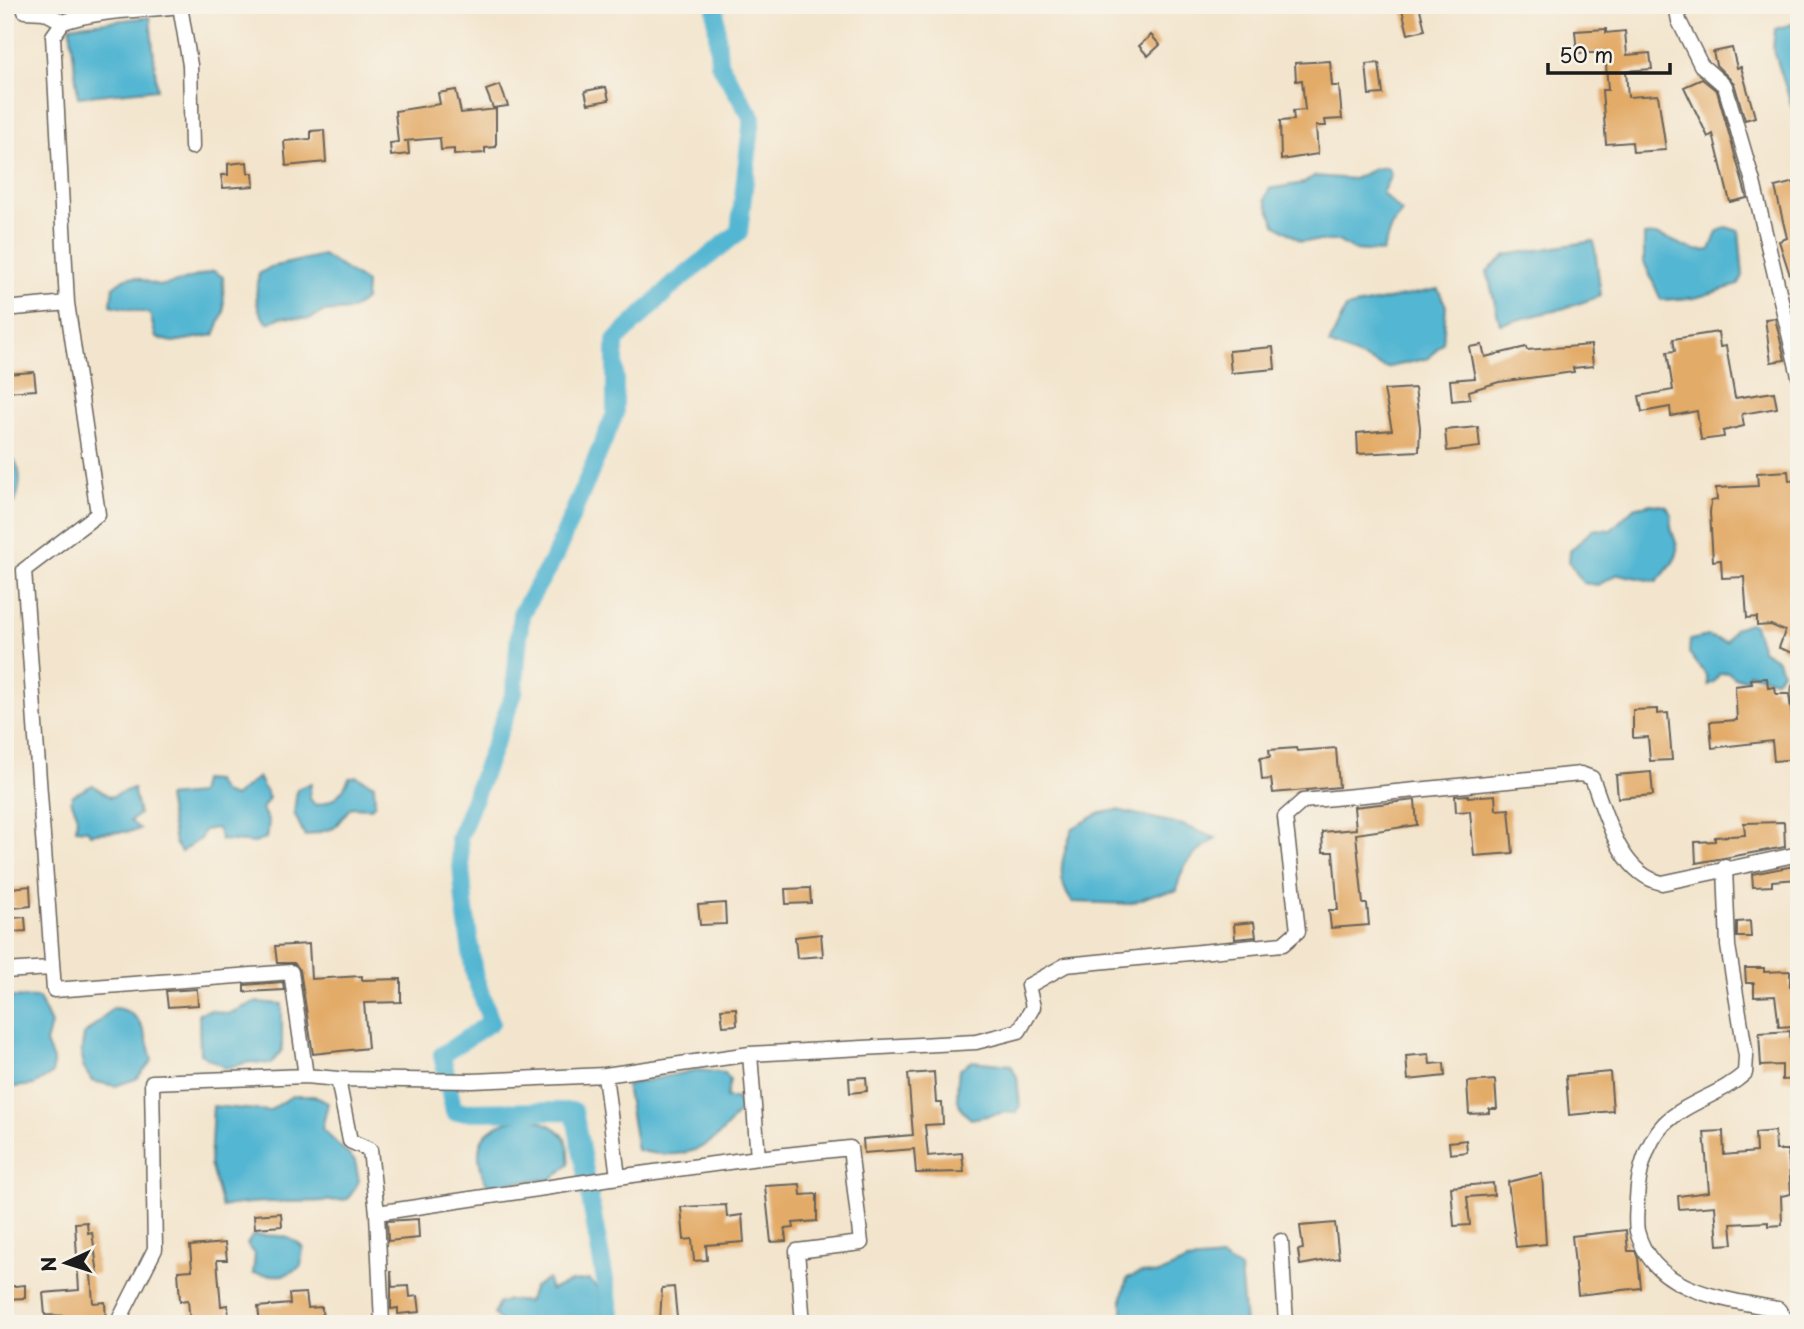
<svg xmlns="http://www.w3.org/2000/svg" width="1804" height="1329" font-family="'Playpen Sans',sans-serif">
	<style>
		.water { fill: #53b6d2; stroke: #386977; stroke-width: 2 }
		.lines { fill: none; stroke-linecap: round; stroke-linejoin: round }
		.canal { stroke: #53b6d2; stroke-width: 18 }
		.building { fill: #e3ab68 }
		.street-casing { stroke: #67625a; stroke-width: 17 }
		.street { stroke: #fff; stroke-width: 14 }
	</style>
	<rect width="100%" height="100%" fill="#f7f3e8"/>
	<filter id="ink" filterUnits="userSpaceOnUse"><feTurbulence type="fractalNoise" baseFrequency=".0143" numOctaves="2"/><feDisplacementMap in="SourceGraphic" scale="14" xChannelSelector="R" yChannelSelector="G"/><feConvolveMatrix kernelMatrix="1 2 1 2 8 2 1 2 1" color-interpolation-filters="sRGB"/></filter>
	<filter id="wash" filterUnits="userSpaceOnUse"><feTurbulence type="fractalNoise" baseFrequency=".00686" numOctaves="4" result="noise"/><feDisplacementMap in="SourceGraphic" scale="28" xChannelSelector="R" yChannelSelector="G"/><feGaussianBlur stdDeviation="1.57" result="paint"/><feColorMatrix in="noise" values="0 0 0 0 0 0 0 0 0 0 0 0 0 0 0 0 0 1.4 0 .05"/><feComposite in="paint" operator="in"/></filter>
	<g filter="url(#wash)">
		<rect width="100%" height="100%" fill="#f3e5cd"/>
		<!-- water -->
		<path class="water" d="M 150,17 L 157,89 L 78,97 L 70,26 Z
			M 1799,22 L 1799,117 L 1793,110 L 1773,48 L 1775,29 Z
			M 1387,167 L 1391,175 L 1382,193 L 1402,212 L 1391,227 L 1382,252 L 1353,250 L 1338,241 L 1301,241 L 1275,224 L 1265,199 L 1269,189 L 1304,183 L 1314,176 L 1354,179 L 1374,169 Z
			M 1726,227 L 1739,231 L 1743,276 L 1738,285 L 1695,298 L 1661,300 L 1644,262 L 1644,235 C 1669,231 1685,255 1710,250 L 1717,232 Z
			M 1594,241 L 1601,296 L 1565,308 L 1500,324 L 1487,271 L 1506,255 Z
			M 323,255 L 366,283 L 365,300 L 351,310 L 323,312 L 309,319 L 281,317 L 268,323 C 254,311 255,291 259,274 L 271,267 Z
			M 214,271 L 223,277 L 224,312 L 214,335 L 173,342 L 156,338 L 150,314 L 111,305 L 113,287 C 135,268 137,281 159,285 C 170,286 202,274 214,271 Z
			M 1438,289 L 1446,306 L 1443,342 L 1429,358 L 1386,368 L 1329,344 L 1346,308 Z
			M 5,458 L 14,459 C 23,474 20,487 15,503 L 5,504 Z
			M 1651,504 L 1666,506 L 1672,515 C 1667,533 1680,541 1677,554 C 1675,563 1663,574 1657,582 L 1618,574 L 1598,585 L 1583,583 L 1569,562 L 1570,551 L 1593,529 L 1611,530 L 1634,508 Z
			M 1749,623 L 1754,625 L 1762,650 L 1778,660 L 1782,671 L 1776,680 L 1749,673 L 1747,679 L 1735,678 L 1728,672 L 1719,674 L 1715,681 L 1708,685 L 1706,675 L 1689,653 L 1690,640 L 1708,636 L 1726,642 L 1735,628 Z
			M 356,776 L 374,785 L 375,804 L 371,808 L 351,807 L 334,828 L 305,836 L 294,813 L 297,789 L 311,783 L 309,797 L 315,805 C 332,803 343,793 349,778 Z
			M 258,777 L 269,798 L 262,809 L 269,823 L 266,838 L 255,843 L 221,840 L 217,828 L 204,830 L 200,839 L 181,852 L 175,843 L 167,797 L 199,794 L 202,780 L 215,781 L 223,793 L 234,797 Z
			M 93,785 L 110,797 L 133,788 L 139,814 L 130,821 L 140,829 C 125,835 106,830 90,834 L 88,830 L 76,829 L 77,814 L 71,800 L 73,795 Z
			M 1117,810 L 1183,825 L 1216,838 C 1194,854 1180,863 1177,891 L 1155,894 L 1129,904 L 1072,902 C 1054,878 1063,854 1073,828 L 1100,813 Z
			M 5,997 L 39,998 L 51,1024 L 46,1043 L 53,1060 L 53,1073 L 34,1085 L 5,1088 Z
			M 255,1002 L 282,1004 L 282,1050 L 271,1064 L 250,1062 L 225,1068 L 200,1054 L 199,1013 L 210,1010 L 228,1014 Z
			M 113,1008 C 142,1009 147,1037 152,1061 L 136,1079 L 115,1086 L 92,1081 L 83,1067 L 81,1055 L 84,1035 Z
			M 972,1061 L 1011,1065 L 1017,1077 L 1020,1107 L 1015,1113 L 1007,1112 L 971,1119 C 953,1106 957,1089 959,1069 Z
			M 697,1070 L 725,1073 L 730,1080 L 726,1098 L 736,1098 L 741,1108 C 714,1150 685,1162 637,1150 L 626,1085 Z
			M 292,1096 L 314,1096 L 328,1103 L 322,1129 L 355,1161 L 359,1181 L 348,1199 C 305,1205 266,1198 222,1207 L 210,1164 L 213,1106 L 269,1111 Z
			M 530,1118 C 557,1125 572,1135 569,1164 L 552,1179 L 488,1184 C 482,1179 482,1171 480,1163 C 473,1130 502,1120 530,1118 Z
			M 253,1235 C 273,1237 289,1232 303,1248 L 301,1266 C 282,1281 274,1273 253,1274 L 255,1254 L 247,1244 Z
			M 1222,1258 L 1240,1269 L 1245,1324 L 1122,1324 L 1122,1297 L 1127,1278 L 1141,1273 L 1158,1274 L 1187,1261 Z
			M 548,1279 L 550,1290 L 570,1282 L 590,1280 L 598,1289 L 605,1324 L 502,1324 L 494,1314 L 498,1304 L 508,1300 L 528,1302 L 534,1287 Z"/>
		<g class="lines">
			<!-- canal -->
			<path class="canal" d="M 613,1324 L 574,1111 L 454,1112 L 442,1055 L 491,1022 L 474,974 L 464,902 L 459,838 L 514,693 L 521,614 L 555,556 L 615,414 L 615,341 L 673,285 L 739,232 L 752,118 L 719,63 L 715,5"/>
		</g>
		<g id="blocks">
			<!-- building -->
			<path class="building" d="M 1401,5 L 1419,5 L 1425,30 L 1408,34 Z
				M 1606,29 L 1606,33 L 1625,31 L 1627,55 L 1650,53 L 1652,69 L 1626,71 L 1628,97 L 1658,95 L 1666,150 L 1633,152 L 1632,142 L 1606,144 L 1602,90 L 1608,90 L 1605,53 L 1577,53 L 1575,31 Z
				M 1151,35 L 1160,45 L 1148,56 L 1139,46 Z
				M 1732,48 L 1737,68 L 1741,67 L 1755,117 L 1745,120 L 1734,83 L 1716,65 L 1713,52 Z
				M 1330,61 L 1332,86 L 1339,86 L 1342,119 L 1325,120 L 1326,126 L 1316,126 L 1318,154 L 1281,160 L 1280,121 L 1294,120 L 1293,111 L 1305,110 L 1302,80 L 1296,81 L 1295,63 Z
				M 1379,63 L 1383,94 L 1369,95 L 1366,64 Z
				M 1702,79 L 1717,91 L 1747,198 L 1730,202 L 1713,134 L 1708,137 L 1684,87 Z
				M 500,85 L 508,106 L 493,108 L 486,90 Z
				M 606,87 L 609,100 L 588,104 L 585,91 Z
				M 456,90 L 461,113 L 496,109 L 496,147 L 485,148 L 485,153 L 454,155 L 454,149 L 441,150 L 440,138 L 404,141 L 408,141 L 409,154 L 391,156 L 390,143 L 398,142 L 395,111 L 440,104 L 438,93 Z
				M 324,130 L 326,162 L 286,166 L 284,141 L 311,139 L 311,131 Z
				M 247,162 L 248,173 L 253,173 L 254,186 L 223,188 L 221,175 L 228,175 L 228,164 Z
				M 1799,181 L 1799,293 L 1796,294 L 1779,241 L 1787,238 L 1775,187 Z
				M 1775,318 L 1785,360 L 1771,362 L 1765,319 Z
				M 1718,332 L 1720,347 L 1726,346 L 1735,398 L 1774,392 L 1777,408 L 1742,414 L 1744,426 L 1723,431 L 1724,437 L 1701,440 L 1697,411 L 1671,416 L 1670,407 L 1642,412 L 1639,396 L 1673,390 L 1667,352 L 1675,351 L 1673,339 Z
				M 1482,345 L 1485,357 L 1526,347 L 1527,350 L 1591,345 L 1593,366 L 1573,368 L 1574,372 L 1499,382 L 1469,391 L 1470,399 L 1452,401 L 1450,380 L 1475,378 L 1469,347 Z
				M 1273,347 L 1275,369 L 1231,373 L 1229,351 Z
				M 34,372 L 36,390 L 5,392 L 5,374 Z
				M 1415,388 L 1420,427 L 1419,451 L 1358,454 L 1357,433 L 1392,430 L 1384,390 Z
				M 1478,427 L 1480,447 L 1447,451 L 1445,430 Z
				M 1788,471 L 1789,481 L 1799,480 L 1799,655 L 1779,648 L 1785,631 L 1771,625 L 1757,626 L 1757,617 L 1747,618 L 1744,577 L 1722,578 L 1721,560 L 1713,561 L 1710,513 L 1711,501 L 1717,500 L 1716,488 L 1758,486 L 1757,473 Z
				M 1767,678 L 1768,688 L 1775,687 L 1776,694 L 1789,694 L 1797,759 L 1774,761 L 1772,741 L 1712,748 L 1710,722 L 1737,720 L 1735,686 L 1752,684 L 1751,679 Z
				M 1657,709 L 1657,714 L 1668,713 L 1672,760 L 1650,761 L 1648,737 L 1633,738 L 1633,710 Z
				M 1296,748 L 1297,751 L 1336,748 L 1339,787 L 1273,793 L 1271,779 L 1262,780 L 1260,758 L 1270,757 L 1269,750 Z
				M 1651,772 L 1653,795 L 1618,798 L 1616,775 Z
				M 1468,795 L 1468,797 L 1495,795 L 1496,810 L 1509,809 L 1513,853 L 1474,856 L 1470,811 L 1456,812 L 1455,796 Z
				M 1415,800 L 1417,825 L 1356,834 L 1363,904 L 1367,904 L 1369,925 L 1331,928 L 1329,910 L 1338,910 L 1333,852 L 1323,852 L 1322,832 L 1356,829 L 1354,807 Z
				M 1784,822 L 1785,847 L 1696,863 L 1695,842 L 1715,841 L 1715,837 L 1745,835 L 1744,823 Z
				M 1799,865 L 1799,879 L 1772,881 L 1772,886 L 1753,887 L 1752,874 Z
				M 30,886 L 31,906 L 14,908 L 12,888 Z
				M 810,888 L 811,903 L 786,904 L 785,889 Z
				M 725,903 L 726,924 L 700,925 L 698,905 Z
				M 25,917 L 26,931 L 13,932 L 12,918 Z
				M 1750,921 L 1751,937 L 1737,937 L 1737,922 Z
				M 1254,922 L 1256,937 L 1235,939 L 1234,924 Z
				M 821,934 L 823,956 L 797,958 L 795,937 Z
				M 309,944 L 311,979 L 362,976 L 362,980 L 401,979 L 401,1002 L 364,1003 L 368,1048 L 313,1054 L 300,970 L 294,963 L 277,963 L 275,946 Z
				M 1745,968 L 1764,968 L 1764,972 L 1790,971 L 1790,986 L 1799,986 L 1799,999 L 1793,999 L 1793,1026 L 1779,1027 L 1775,996 L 1754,997 L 1754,983 L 1746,983 Z
				M 283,982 L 284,990 L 244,992 L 244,985 Z
				M 197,989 L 198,1005 L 168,1007 L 166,991 Z
				M 736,1008 L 737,1025 L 723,1026 L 721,1009 Z
				M 1790,1031 L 1791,1051 L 1799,1051 L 1799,1079 L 1782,1080 L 1782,1065 L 1761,1066 L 1759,1033 Z
				M 1429,1054 L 1430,1064 L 1444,1063 L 1445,1076 L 1408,1080 L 1406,1056 Z
				M 934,1072 L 936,1103 L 942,1103 L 943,1124 L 925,1125 L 928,1156 L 962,1153 L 964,1172 L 916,1173 L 914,1149 L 864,1153 L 863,1139 L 913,1135 L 908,1074 Z
				M 1610,1072 L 1613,1111 L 1569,1115 L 1566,1076 Z
				M 866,1077 L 867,1091 L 850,1093 L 849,1078 Z
				M 1495,1080 L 1497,1109 L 1489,1109 L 1489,1113 L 1469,1114 L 1467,1082 Z
				M 1723,1131 L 1724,1155 L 1756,1152 L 1755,1133 L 1775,1131 L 1776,1150 L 1788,1150 L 1791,1194 L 1781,1196 L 1782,1225 L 1768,1226 L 1768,1222 L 1731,1224 L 1733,1244 L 1718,1245 L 1715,1206 L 1679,1209 L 1678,1196 L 1709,1192 L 1704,1132 Z
				M 1466,1140 L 1467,1152 L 1450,1154 L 1449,1142 Z
				M 1542,1174 L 1546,1244 L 1516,1247 L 1508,1182 Z
				M 1493,1183 L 1494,1195 L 1467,1197 L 1470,1225 L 1454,1226 L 1451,1187 Z
				M 800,1184 L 801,1195 L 817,1194 L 817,1221 L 793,1223 L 794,1228 L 785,1229 L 786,1241 L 771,1242 L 765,1186 Z
				M 726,1205 L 727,1217 L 742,1215 L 744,1242 L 706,1245 L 707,1260 L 694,1261 L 692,1239 L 684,1240 L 681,1207 Z
				M 281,1213 L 282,1226 L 255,1228 L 254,1215 Z
				M 418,1219 L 419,1238 L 388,1241 L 387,1221 Z
				M 87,1222 L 88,1233 L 92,1232 L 98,1274 L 91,1274 L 93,1303 L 105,1302 L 106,1323 L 67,1324 L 66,1316 L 45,1315 L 43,1293 L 79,1290 L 75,1223 Z
				M 1335,1223 L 1339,1258 L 1300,1265 L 1298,1250 L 1303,1249 L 1300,1226 Z
				M 1626,1230 L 1628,1251 L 1635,1251 L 1638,1258 L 1641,1288 L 1578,1295 L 1572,1236 Z
				M 225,1243 L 227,1260 L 217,1260 L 221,1306 L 228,1305 L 229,1324 L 190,1324 L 188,1300 L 180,1301 L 178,1271 L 192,1270 L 190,1246 Z
				M 391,1271 L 392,1287 L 409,1286 L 410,1297 L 418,1296 L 420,1312 L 398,1314 L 398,1308 L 391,1309 Z
				M 25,1285 L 25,1298 L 5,1299 L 5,1287 Z
				M 674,1287 L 677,1318 L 660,1320 L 662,1288 Z
				M 306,1293 L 308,1308 L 322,1307 L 323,1324 L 260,1324 L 258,1307 L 290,1304 L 289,1294 Z"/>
		</g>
	</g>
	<g filter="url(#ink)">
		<use href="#blocks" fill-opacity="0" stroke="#67625a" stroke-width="2"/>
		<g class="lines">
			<!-- street casing -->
			<g class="street-casing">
				<path id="street" d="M 23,5 L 25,11 L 44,12 L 63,22 C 103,9 139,11 180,6
					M 183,5 L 180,6 L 190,65 L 192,147
					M 1676,5 L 1679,21 L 1701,65 L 1725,86 L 1753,182 L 1799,376
					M 63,22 L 53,36 L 67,303 L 98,514 L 24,570 L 54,990 L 291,972 L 306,1076
					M 5,309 L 67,303
					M 1799,689 L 1799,705
					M 1725,867 L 1728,946 L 1746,1056 L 1745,1073 C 1721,1095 1688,1101 1664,1124 C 1646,1143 1638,1173 1637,1199 C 1637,1209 1635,1221 1637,1231 C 1653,1293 1725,1299 1778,1309 L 1789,1324
					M 5,971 L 50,968
					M 605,1075 L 750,1054 L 976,1042 L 1019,1031 L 1033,1007 L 1028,986 L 1066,965 L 1283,944 L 1298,931 L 1285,817 L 1303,801 L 1581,774 L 1592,778 C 1606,814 1619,874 1662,883 L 1799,854
					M 338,1079 L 472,1081 L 605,1075 L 618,1177 L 758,1158 L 750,1054
					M 758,1158 L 850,1148 L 861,1243 L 797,1251 L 803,1324
					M 377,1213 L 382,1324
					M 1281,1241 L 1286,1324
					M 117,1324 L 155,1249 L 152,1082 L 306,1076 L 338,1079 L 350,1141 L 370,1150 L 377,1213 L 618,1177"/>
			</g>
			<!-- street -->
			<use href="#street" class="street"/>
		</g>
	</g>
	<!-- margin -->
	<rect width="1804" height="1329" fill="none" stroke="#f7f3e8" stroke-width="28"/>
	<!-- north arrow -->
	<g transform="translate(66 1263) rotate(266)" stroke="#f7f3e8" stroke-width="5" paint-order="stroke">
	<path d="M0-5L12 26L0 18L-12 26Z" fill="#1c1c1c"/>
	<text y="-10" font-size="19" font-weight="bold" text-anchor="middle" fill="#1c1c1c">N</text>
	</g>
	<!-- scale -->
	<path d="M1548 63v10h122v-10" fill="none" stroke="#1c1c1c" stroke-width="3.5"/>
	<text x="1559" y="63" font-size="21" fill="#1c1c1c" stroke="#f7f3e8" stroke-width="5" paint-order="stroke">50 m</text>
</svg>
